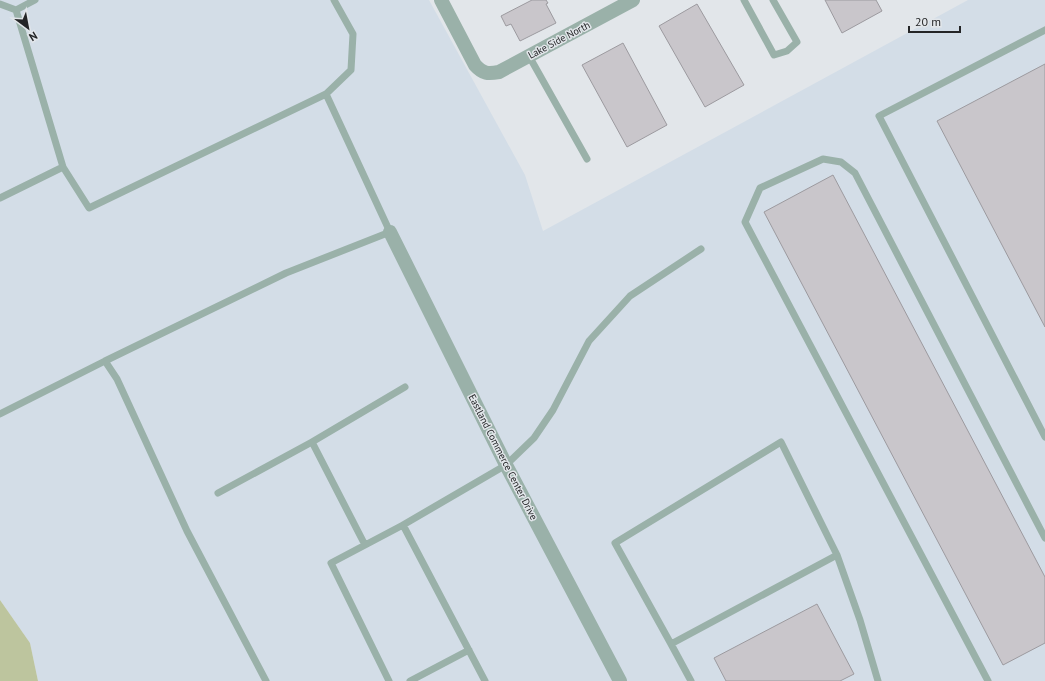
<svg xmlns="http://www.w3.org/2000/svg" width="1045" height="681" font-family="'PT Sans',sans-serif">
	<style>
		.built { fill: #d3dde7 }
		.green { fill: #bdc59e }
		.building { fill: #c9c6cb; stroke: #9c9a9f }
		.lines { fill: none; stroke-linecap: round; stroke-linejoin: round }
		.lane { stroke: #9ab1a9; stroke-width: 7 }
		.street { stroke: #9ab1a9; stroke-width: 14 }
		.labels { text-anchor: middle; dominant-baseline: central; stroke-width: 3; stroke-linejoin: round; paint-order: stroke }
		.street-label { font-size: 10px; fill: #242527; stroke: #e2e6ea }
	</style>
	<rect width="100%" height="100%" fill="#e2e6ea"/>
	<!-- built -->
	<path class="built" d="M 0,0 L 429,0 L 525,175 L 543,231 L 968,0 L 1045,0 L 1045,681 L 38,681 L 30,643 L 0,600 Z"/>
	<!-- green -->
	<path class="green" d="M 0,600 L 30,643 L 38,681 L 0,681 Z"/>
	<!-- building -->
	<path class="building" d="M 532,0 L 546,0 L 548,3 L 546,4 L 556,23 L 520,41 L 511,24 L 506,26 L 501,16 Z
		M 825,0 L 876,0 L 882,11 L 842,33 Z
		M 697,4 L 744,85 L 705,107 L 659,26 Z
		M 623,43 L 667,125 L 627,147 L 582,65 Z
		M 1045,64 L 1045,327 L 937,121 Z
		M 833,175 L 1045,577 L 1045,643 L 1003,665 L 764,212 Z
		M 817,604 L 854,674 L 840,681 L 726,681 L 714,658 Z"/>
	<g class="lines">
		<!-- lane -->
		<path class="lane" d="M 744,0 L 774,55 L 787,51 L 797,42 L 773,0
			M 0,4 L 16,10 L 35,0
			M 16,10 L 63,167
			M 1045,30 L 879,116 L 1045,437
			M 529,56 L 587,159
			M 326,94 L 351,70 L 353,34 L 334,0
			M 0,198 L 63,167 L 89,208 L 326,94 L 390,232 L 286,273 L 105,361 L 117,379 L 187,531 L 266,681
			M 0,414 L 105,361
			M 218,493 L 312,442
			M 365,545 L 312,442 L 405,387
			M 671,644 L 615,543 L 781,442 L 837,555
			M 389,681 L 331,563 L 403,525
			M 410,681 L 469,650
			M 485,681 L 403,525 L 506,465 L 534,438 L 553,410 L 589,341 L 630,296 L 701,249
			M 691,681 L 671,644 L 837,555 L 860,620 L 878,681
			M 988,681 L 745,222 L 760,188 L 823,159 L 841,162 L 855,173 L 1045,538"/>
		<!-- street -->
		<path class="street" d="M 441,0 L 475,65 C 483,74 488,74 499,72 L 633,0
			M 390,232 L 506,465 L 620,681"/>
	</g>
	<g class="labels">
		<!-- street labels -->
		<g class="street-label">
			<text transform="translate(559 40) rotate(-28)">Lake Side North</text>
			<text transform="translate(503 457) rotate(63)">Eastland Commerce Center Drive</text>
		</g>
	</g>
	<!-- north arrow -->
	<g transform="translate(28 28) rotate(148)" stroke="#e2e6ea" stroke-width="3" paint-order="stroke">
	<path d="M0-3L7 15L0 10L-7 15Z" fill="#242527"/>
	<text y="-6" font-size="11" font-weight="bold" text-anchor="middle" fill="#242527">N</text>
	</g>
	<!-- scale -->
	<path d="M909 26v6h51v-6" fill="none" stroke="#242527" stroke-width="2"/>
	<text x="915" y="26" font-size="12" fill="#242527" stroke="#e2e6ea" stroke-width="3" paint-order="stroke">20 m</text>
</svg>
